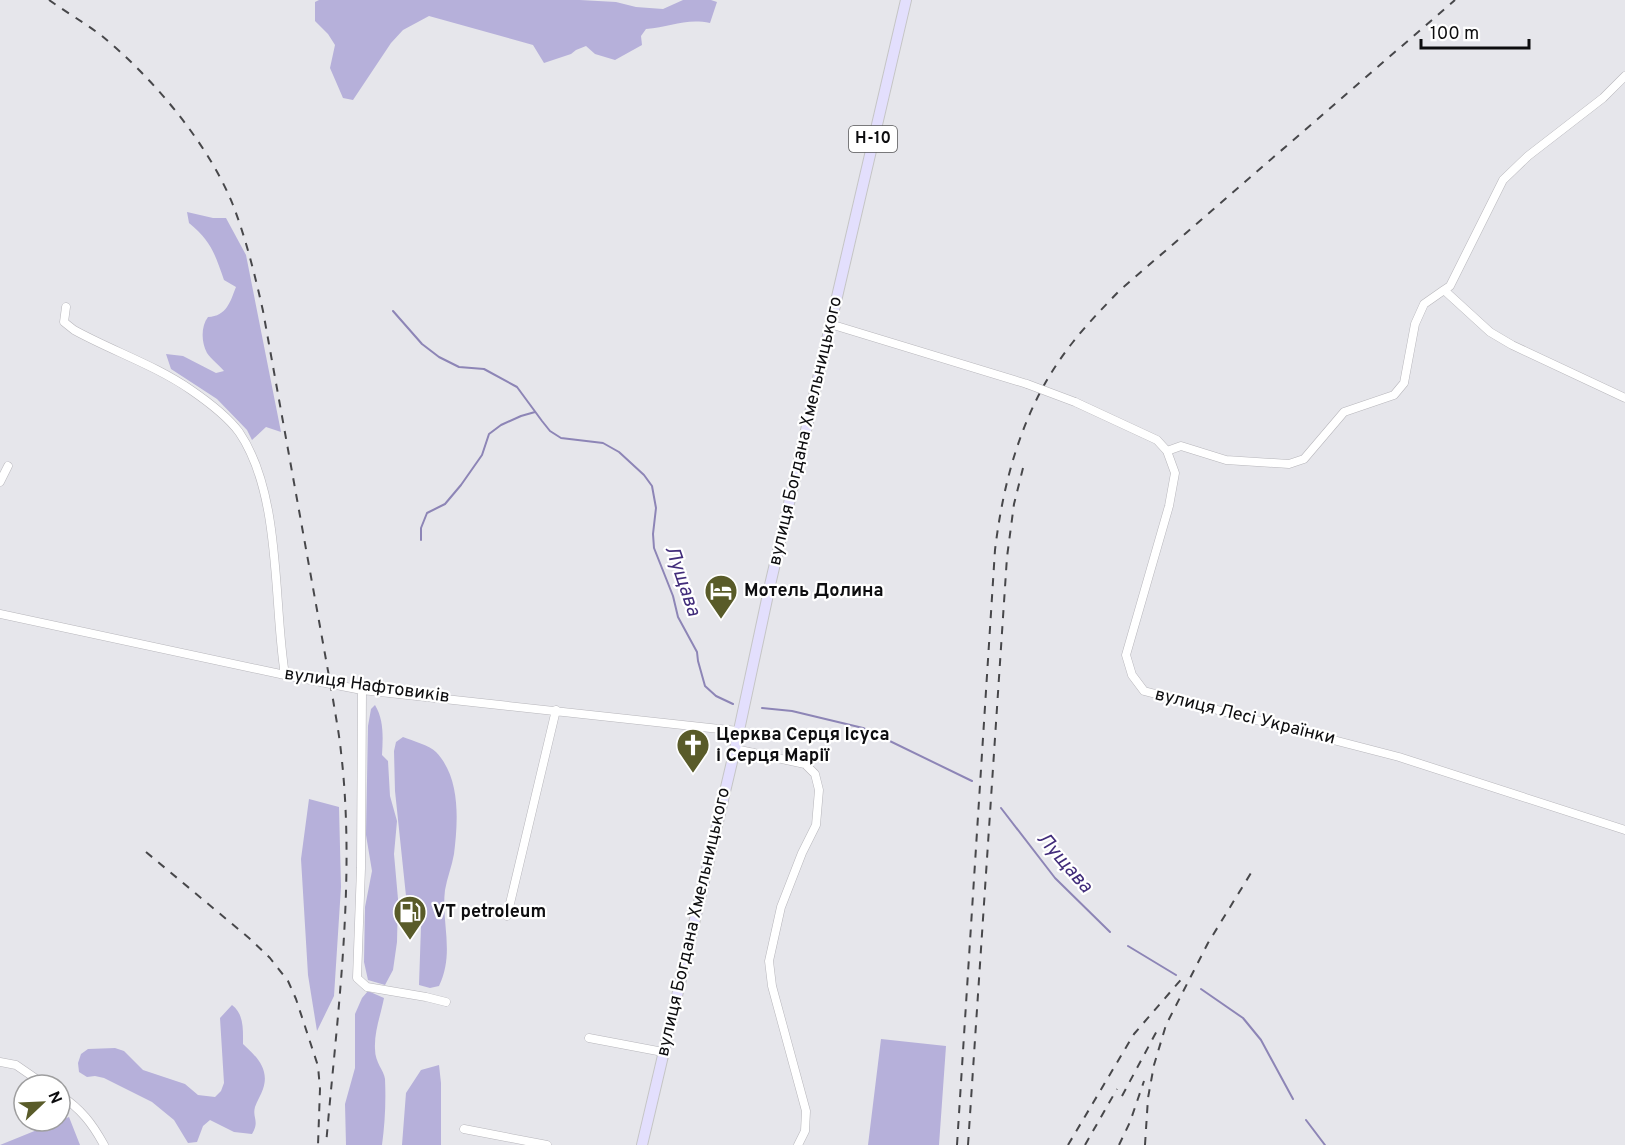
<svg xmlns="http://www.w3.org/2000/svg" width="1625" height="1145" font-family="Overpass,sans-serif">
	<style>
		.green { fill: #b6b0da }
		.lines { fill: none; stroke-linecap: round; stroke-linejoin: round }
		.stream { stroke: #8d85b6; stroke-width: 2 }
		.minor-casing { stroke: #b7b6bb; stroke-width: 9 }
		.major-casing { stroke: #c5c5c5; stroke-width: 12 }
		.minor { stroke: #fff; stroke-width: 8 }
		.major { stroke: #e3dffd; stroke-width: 10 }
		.rail { stroke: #47474a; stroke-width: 2; stroke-dasharray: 8 8; stroke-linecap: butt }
		.minor-bridge-casing { stroke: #b7b6bb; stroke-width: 9; stroke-linecap: butt }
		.minor-bridge { stroke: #fff; stroke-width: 8 }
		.labels { text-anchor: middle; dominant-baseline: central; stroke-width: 4.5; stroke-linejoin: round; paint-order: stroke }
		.shield { fill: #fff; stroke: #565657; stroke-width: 1.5 }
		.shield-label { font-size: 16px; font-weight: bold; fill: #0d0d0f }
		.street-label { font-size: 18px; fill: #0d0d0f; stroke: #fff }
		.poi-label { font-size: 18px; font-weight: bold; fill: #0d0d0f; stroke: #fff; text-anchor: start }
		.water-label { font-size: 20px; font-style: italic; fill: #422d7b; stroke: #fff }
	</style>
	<rect width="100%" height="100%" fill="#e6e6eb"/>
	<!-- green -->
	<path class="green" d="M 319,0 L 580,0 L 616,2 L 636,7 L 663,9 L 683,0 L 711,0 L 717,2 L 710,23 C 686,18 670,27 646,29 L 641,36 L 642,45 L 615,60 L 595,54 L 586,46 L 576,50 L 571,54 L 544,63 L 533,45 L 429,16 L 403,30 L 391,43 L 353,100 L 343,98 L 330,68 L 335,45 L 328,34 L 315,21 L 315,2 Z
		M 187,212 L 213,218 L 226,218 L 246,255 L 281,432 L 266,427 L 252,440 L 247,430 L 217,399 L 171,369 L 166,354 L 183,356 L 216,373 L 224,371 C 219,365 211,359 207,353 C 201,342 201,326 208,317 C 227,316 230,302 236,287 L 224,280 C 215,254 211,241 189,223 Z
		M 375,705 C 384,720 383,737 382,755 L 388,761 L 390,796 L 397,821 L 394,854 L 398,899 L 397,942 L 393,970 L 385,985 L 368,980 L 364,962 L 365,907 L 372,871 L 366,835 L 368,726 L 371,709 Z
		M 403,737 C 413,741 429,745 436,752 C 461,778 458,822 454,854 C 452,866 447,878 445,890 C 441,924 455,952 439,986 L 430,988 L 419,985 L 421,926 L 406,896 L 395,791 L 394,751 L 396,742 Z
		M 309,799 L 339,807 L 341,887 L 334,996 L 317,1031 L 308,975 L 301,859 Z
		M 368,991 L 384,998 C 381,1014 374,1032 375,1049 C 375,1063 384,1070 385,1079 C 386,1102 385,1123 382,1145 L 346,1145 L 345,1104 L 355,1068 L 355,1014 L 362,998 Z
		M 232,1005 C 244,1014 243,1029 243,1044 C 256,1056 270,1069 263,1089 C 261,1095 257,1101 255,1107 C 252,1118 260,1121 252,1134 L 234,1132 L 210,1120 L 203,1126 L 197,1142 L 188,1143 L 174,1120 L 152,1102 L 104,1078 L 95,1076 L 87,1077 L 79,1072 L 78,1063 L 81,1054 L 88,1049 L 115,1048 L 124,1051 L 143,1070 L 185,1084 L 198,1095 L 215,1097 L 221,1091 L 224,1083 L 220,1018 Z
		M 881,1039 L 946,1046 L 939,1145 L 868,1145 Z
		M 439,1065 L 441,1083 L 441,1145 L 402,1145 L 406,1093 L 421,1070 Z
		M 69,1117 L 80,1145 L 0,1145 Z"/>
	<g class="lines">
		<!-- stream -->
		<path class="stream" d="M 393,311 L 422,344 L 439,357 L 459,367 L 484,369 L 517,387 L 542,421 L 550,431 L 561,438 L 603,443 L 619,452 L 644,475 L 652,486 L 656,508 L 653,534 L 654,548 L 673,596 L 678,617 L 697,652 L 698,661 L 705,686 L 716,696 L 733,704
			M 421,540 L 421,528 L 427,513 L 445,504 L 461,485 L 482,455 L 489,434 L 501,425 L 521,416 L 535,412
			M 762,708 L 792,711 L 863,728 L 972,781
			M 1001,808 L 1055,878 L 1110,932
			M 1128,946 L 1176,975
			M 1201,989 L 1243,1018 L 1261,1040 L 1293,1099
			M 1306,1120 L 1325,1145"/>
		<!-- minor casing -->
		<g class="minor-casing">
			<path id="minor" d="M 1444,290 L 1450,286 L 1503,180 L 1528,156 L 1603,98 L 1625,76
				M 66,307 L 64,322 L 74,330 C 112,351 155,365 191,390 C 207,401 227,416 239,432 C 282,495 273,602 285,675
				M 830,324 L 1027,384
				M 1075,402 L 1157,440 L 1167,451 L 1175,473 L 1169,506 L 1126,655 L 1132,675 L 1144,691 L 1399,757 L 1625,830
				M 1167,451 L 1181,446 L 1226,460 L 1289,464 L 1304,459 L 1344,412 L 1394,395 L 1404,383 L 1415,324 L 1424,304 L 1444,290 L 1490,332 L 1512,345 L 1625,398
				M 0,482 L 8,466
				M 0,614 L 285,675 L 362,690 L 738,731
				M 362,690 L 361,868 L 357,978 L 367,987 L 426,997 L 446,1002
				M 735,749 L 805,764 L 815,774 L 819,790 L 816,825 L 802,853 L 781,907 L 769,961 L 772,986 L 806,1111 L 805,1131 L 798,1145
				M 507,916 L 556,710
				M 589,1038 L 663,1052
				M 0,1062 L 16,1065 L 45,1085
				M 60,1095 C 81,1109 92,1123 104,1145
				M 464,1129 L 547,1145"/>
		</g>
		<!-- major casing -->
		<g class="major-casing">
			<path id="major" d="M 642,1145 L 735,749 L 770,585 L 906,0"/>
		</g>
		<!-- minor -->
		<use href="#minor" class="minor"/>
		<!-- major -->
		<use href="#major" class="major"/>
		<!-- rail -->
		<path class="rail" d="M 49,0 C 66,12 85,23 102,36 C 153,78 208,143 233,205 C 246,239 255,275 263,311 L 332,693 C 335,713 339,732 341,752 C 356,881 337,1016 326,1145
			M 146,852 L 249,938 L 270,958 L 288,981 L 296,999 L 318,1066 L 320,1089 L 318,1145
			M 1122,1096 L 1159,1027
			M 957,1145 L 995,550 C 1004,475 1025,402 1073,342 C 1087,324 1103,308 1119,291 L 1455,0
			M 968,1145 L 1007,557 L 1014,504 L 1023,468
			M 1068,1145 L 1134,1034 L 1185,975
			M 1085,1145 L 1117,1089
			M 1119,1145 L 1130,1122 L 1144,1081
			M 1145,1145 L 1148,1098 L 1154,1065 L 1166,1025 L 1208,943 L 1251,873"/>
		<!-- minor-bridge casing -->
		<g class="minor-bridge-casing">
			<path id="minor-bridge" d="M 1027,384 L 1075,402"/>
		</g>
		<!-- minor-bridge -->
		<use href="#minor-bridge" class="minor-bridge"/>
	</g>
	<!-- icons -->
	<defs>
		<g id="hotel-pin" transform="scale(1.725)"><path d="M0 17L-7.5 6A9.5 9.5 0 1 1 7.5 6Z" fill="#595b29" stroke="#fff"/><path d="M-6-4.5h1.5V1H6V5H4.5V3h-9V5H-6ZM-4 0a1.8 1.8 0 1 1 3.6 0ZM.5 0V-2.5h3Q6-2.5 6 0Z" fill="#fff"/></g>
		<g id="church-pin" transform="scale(1.725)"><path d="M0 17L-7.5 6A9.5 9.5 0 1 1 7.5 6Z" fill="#595b29" stroke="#fff"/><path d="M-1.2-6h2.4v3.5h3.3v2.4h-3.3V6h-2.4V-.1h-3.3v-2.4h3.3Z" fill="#fff"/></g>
		<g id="fuel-pin" transform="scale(1.725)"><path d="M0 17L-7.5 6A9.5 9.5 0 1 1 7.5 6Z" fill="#595b29" stroke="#fff"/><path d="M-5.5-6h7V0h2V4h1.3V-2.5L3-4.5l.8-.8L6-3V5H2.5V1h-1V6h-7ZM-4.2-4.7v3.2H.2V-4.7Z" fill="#fff"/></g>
	</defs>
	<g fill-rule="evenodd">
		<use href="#hotel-pin" x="721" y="591"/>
		<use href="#church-pin" x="693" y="745"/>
		<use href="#fuel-pin" x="410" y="912"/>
	</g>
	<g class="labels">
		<!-- shield labels -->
		<rect class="shield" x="849" y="126" width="48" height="26" rx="4.5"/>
		<g class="shield-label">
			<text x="873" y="139">Н-10</text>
		</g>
		<!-- street labels -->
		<g class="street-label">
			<text transform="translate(806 431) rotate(-77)">вулиця Богдана Хмельницького</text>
			<text transform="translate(367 686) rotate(8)">вулиця Нафтовиків</text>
			<text transform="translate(1245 717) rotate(14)">вулиця Лесі Українки</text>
			<text transform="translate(694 922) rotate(-77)">вулиця Богдана Хмельницького</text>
		</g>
		<!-- poi labels -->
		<g class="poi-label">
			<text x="744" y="591">Мотель Долина</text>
			<text x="716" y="735">Церква Серця Ісуса<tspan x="716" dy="21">і Серця Марії</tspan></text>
			<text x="433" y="912">VT petroleum</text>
		</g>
		<!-- water labels -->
		<g class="water-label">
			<text transform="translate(682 581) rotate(71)">Лущава</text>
			<text transform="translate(1064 863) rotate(49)">Лущава</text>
		</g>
	</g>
	<!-- north arrow -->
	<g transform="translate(42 1103) rotate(67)"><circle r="28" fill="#ffffff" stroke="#9e9e9f" stroke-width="1.5"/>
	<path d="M0-4.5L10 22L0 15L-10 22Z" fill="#595b29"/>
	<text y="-9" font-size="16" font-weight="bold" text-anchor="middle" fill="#0d0d0f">N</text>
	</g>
	<!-- scale -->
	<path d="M1421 39v9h108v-9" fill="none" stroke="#0d0d0f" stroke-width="3"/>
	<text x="1430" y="39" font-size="18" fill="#0d0d0f" stroke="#ffffff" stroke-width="4.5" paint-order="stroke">100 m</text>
</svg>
